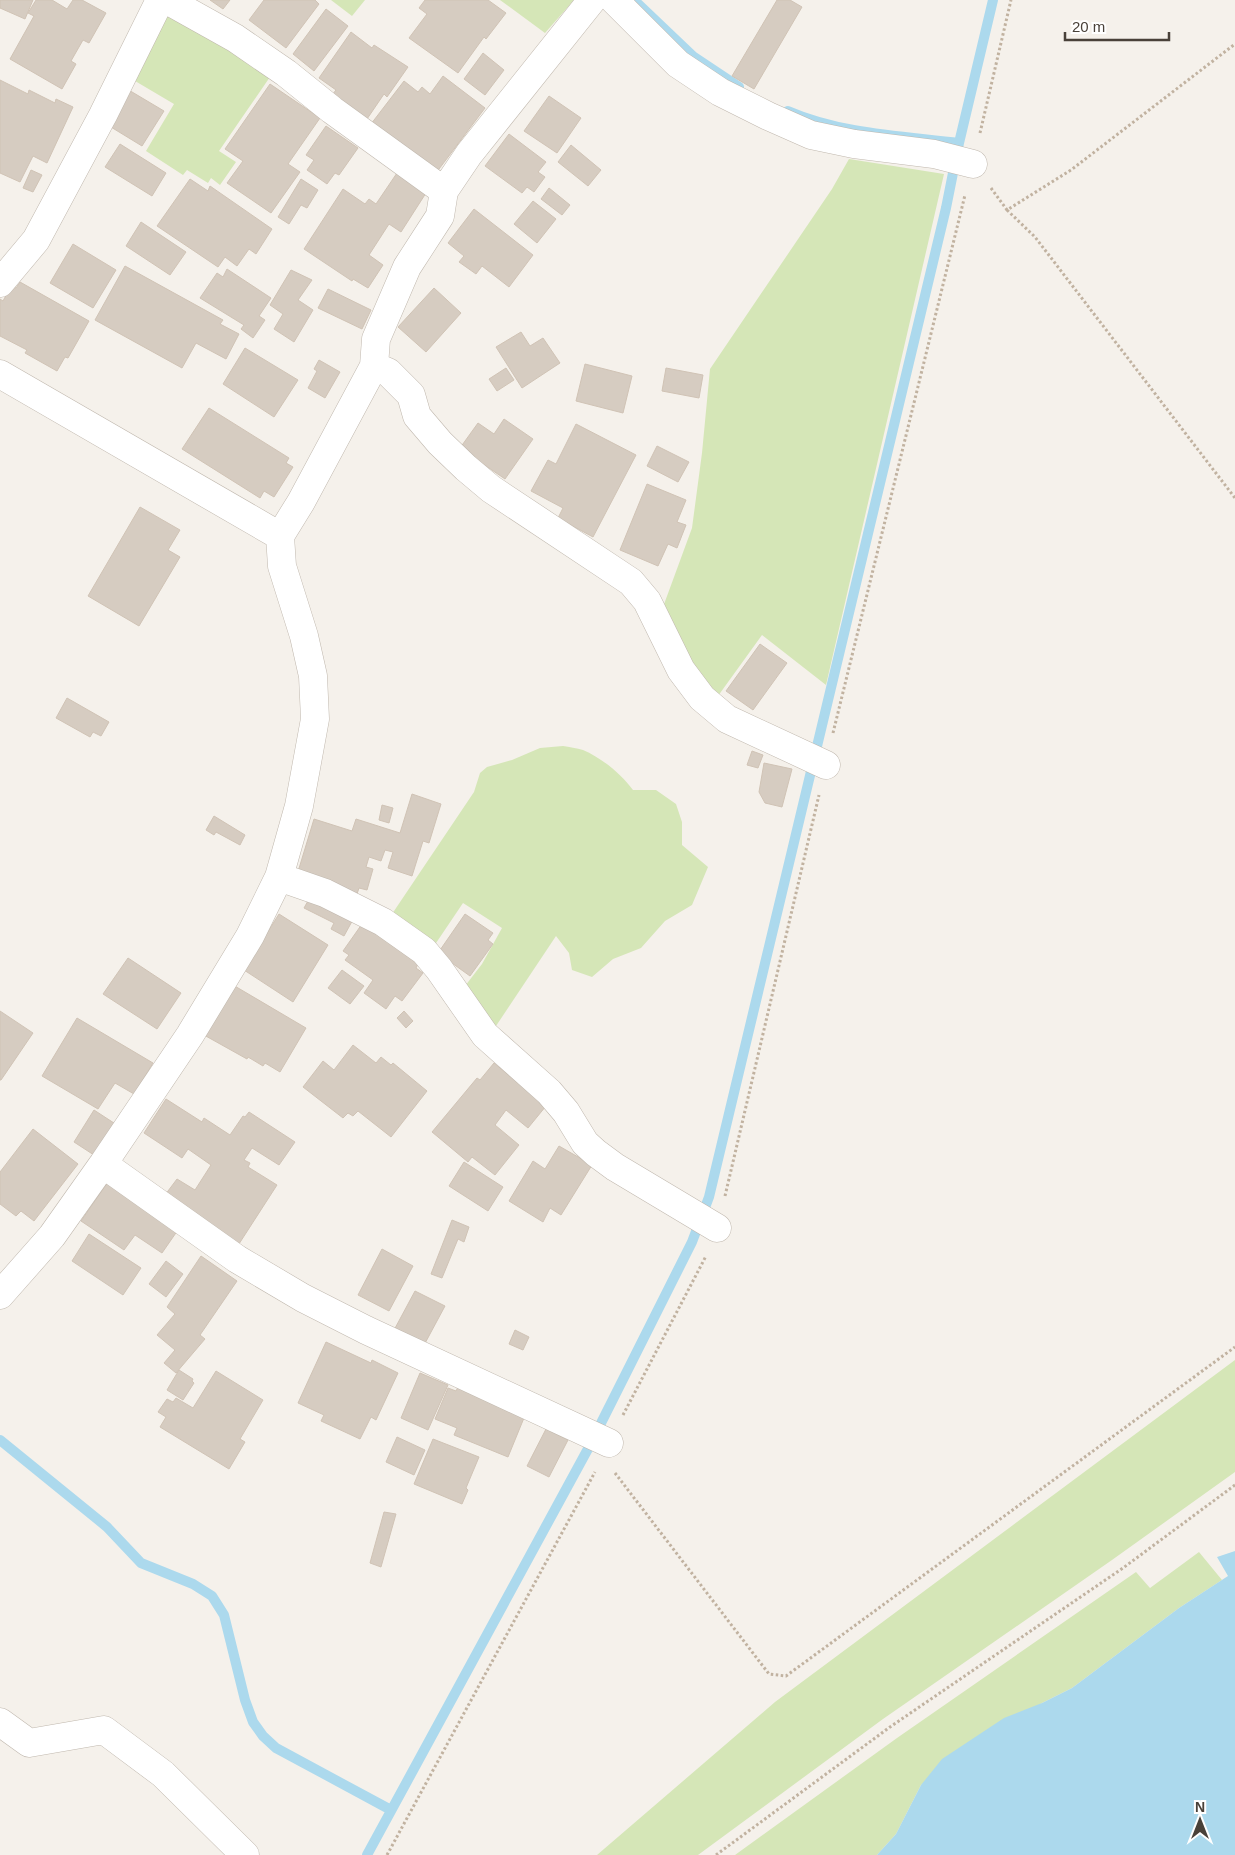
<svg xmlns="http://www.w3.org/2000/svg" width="1235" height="1855" font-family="Arial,sans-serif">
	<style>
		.green { fill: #d5e6b7 }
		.water { fill: #acd9ed }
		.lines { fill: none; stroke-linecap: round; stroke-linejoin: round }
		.stream { stroke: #acd9ed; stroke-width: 10 }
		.building { fill: #d6ccc1; stroke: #d0c3b5 }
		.minor-casing { stroke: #c0b8ae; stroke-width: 29 }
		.path { stroke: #c1b2a0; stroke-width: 3; stroke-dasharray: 2.5 2.5; stroke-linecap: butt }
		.minor { stroke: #fff; stroke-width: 28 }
	</style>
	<rect width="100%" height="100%" fill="#f5f1eb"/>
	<!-- green -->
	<path class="green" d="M 331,0 L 365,0 L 352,16 Z
		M 500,0 L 574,0 L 545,33 Z
		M 163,6 L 272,74 L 219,151 L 236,162 L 220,185 L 211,178 L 208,183 L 187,170 L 183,175 L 146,151 L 174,104 L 130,78 Z
		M 849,159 L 944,174 L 826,685 L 762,635 L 718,696 L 704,688 L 663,607 L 692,528 L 702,453 L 710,369 L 832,189 Z
		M 563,746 C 569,747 577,748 583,750 C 602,758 621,774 633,790 L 656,790 L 676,804 L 682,822 L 682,845 L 708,867 L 692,905 L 665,921 L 641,948 L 613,959 L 592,977 L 572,970 L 569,953 L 556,936 L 494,1029 L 465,986 L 482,964 L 502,928 L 463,903 L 432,949 L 390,917 L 474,792 L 480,773 L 487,767 L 512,760 L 540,748 Z
		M 1235,1360 L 1235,1472 L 1112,1560 L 883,1719 L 698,1855 L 597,1855 L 775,1702 Z
		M 1199,1552 L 1222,1580 L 1179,1608 L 1072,1688 L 1042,1703 L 921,1785 L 896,1834 L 877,1855 L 735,1855 L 897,1738 L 1136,1572 L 1150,1588 Z"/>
	<!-- water -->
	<path class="water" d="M 1235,1551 L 1235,1855 L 877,1855 L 896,1834 L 921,1785 L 942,1759 L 1004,1718 L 1042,1703 L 1072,1688 L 1179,1608 L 1228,1576 L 1217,1557 Z"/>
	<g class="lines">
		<!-- stream -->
		<path class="stream" d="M 634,0 L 694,57 L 739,87
			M 788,111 C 841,134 902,136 959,143
			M 0,1440 L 107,1527 L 141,1563 L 193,1584 L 212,1596 L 224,1615 L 245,1700 L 253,1722 L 263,1736 L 276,1748 L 391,1810
			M 367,1855 L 589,1447 L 692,1242 L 709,1197 L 946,208 L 959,143 L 993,0"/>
	</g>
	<!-- building -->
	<path class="building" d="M 0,0 L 33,0 L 25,19 L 0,8 Z
		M 36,0 L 52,0 L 67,9 L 73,0 L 82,0 L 106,13 L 89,43 L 83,40 L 71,61 L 76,64 L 62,89 L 10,59 L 34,16 L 28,13 Z
		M 210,0 L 230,0 L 223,9 Z
		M 264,0 L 315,0 L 319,4 L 286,48 L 249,20 Z
		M 425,0 L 488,0 L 506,13 L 486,39 L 484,37 L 458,73 L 409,38 L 427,14 L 419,8 Z
		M 777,0 L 790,0 L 802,7 L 754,89 L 732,76 Z
		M 326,9 L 348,26 L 314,71 L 293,54 Z
		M 351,32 L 372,48 L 374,45 L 408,67 L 387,97 L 384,94 L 367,119 L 332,95 L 336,90 L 319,78 Z
		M 483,53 L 504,70 L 485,95 L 464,79 Z
		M 443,76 L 485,108 L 436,173 L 371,124 L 404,81 L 418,92 L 422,87 L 430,94 Z
		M 0,80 L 28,94 L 29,90 L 55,103 L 56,99 L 73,107 L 47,163 L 33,156 L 20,182 L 0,173 Z
		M 270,84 L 320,118 L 288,164 L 300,172 L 271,213 L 227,183 L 243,161 L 225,149 Z
		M 127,89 L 164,111 L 142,146 L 106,124 Z
		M 549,96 L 581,118 L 557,153 L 524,131 Z
		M 326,126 L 358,148 L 339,175 L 335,173 L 327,184 L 307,170 L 314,160 L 306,155 Z
		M 509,134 L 546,162 L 538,172 L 545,177 L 534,192 L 527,187 L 522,193 L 485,166 Z
		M 120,144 L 166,173 L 152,196 L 105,167 Z
		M 571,145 L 601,170 L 588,186 L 558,162 Z
		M 31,170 L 42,175 L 33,192 L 23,188 Z
		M 397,173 L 426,193 L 401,232 L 389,224 L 369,255 L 383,265 L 368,288 L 353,279 L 352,281 L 304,249 L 343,189 L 365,204 L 369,199 L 376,204 Z
		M 190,179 L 208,191 L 210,186 L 272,229 L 256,254 L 249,249 L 237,266 L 225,257 L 218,267 L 157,226 Z
		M 301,179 L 318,190 L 307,208 L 301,205 L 289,224 L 278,217 Z
		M 549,188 L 570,205 L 562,215 L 541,199 Z
		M 533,201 L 556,219 L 537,243 L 514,224 Z
		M 474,209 L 533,255 L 509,287 L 482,266 L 476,274 L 459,262 L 464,256 L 448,243 Z
		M 141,222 L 186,252 L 170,275 L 126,246 Z
		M 73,244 L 116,270 L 93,308 L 50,283 Z
		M 125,266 L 223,320 L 220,324 L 239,334 L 226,359 L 196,343 L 182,368 L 95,320 Z
		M 227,269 L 271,298 L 259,316 L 265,320 L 253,338 L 241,329 L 244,325 L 200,298 L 217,273 L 223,277 Z
		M 291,270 L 312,280 L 298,300 L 313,310 L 294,342 L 274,329 L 283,314 L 270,305 Z
		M 20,282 L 89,321 L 68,358 L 65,357 L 57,371 L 25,353 L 27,350 L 0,336 L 0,299 L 3,301 L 11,286 L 16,288 Z
		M 434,288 L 461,313 L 426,352 L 398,327 Z
		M 328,289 L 371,310 L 362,329 L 318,308 Z
		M 521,332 L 530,346 L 543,338 L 560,363 L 522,388 L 496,347 Z
		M 245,348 L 298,380 L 274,417 L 223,384 Z
		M 319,360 L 340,372 L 325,398 L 308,388 L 317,371 L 314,369 Z
		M 585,364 L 632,376 L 623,413 L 576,401 Z
		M 506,368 L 514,380 L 497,391 L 489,379 Z
		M 666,368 L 703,375 L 699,398 L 662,391 Z
		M 209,408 L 289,458 L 286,463 L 293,467 L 274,497 L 264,491 L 260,498 L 182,449 Z
		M 504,419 L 533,439 L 505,479 L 460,448 L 478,423 L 494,434 Z
		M 576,424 L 636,455 L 593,537 L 558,518 L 563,508 L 531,491 L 548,460 L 556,464 Z
		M 657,446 L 689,462 L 678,482 L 647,466 Z
		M 647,484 L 686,500 L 677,522 L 686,525 L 677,548 L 668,544 L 658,566 L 620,550 Z
		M 140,507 L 180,530 L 168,550 L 180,557 L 139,626 L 88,596 Z
		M 760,644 L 787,663 L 753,710 L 726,691 Z
		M 67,698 L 109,722 L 101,736 L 93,732 L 90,737 L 56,718 Z
		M 752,751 L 763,755 L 758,768 L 747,765 Z
		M 764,763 L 792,769 L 782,807 L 765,803 L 759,792 Z
		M 412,794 L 441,804 L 429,843 L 423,841 L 412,876 L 388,868 L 393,852 L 385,850 L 381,861 L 369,857 L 366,867 L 373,869 L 367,890 L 359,888 L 357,894 L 297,875 L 314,819 L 352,831 L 356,819 L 400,833 Z
		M 382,805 L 393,808 L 389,823 L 379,820 Z
		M 214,816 L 245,835 L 240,845 L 216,832 L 214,835 L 206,830 Z
		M 313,892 L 356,914 L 344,936 L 331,929 L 334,923 L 304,908 Z
		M 279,914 L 328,945 L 293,1002 L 244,970 Z
		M 465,914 L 493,933 L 488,940 L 493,944 L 470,976 L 438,953 Z
		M 362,924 L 418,964 L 416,968 L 423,973 L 402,1001 L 395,996 L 386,1009 L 364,993 L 373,980 L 345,960 L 349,955 L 343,951 Z
		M 128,958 L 181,993 L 157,1029 L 103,994 Z
		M 342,970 L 364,986 L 350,1004 L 328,988 Z
		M 233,985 L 306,1028 L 280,1072 L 265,1063 L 263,1066 L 248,1057 L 247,1059 L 204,1035 Z
		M 0,1011 L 33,1033 L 1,1080 L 0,1080 Z
		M 404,1011 L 413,1021 L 406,1028 L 397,1018 Z
		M 77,1018 L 153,1063 L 134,1094 L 115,1083 L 98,1109 L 42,1076 Z
		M 353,1045 L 376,1063 L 381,1057 L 391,1065 L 393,1063 L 427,1091 L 391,1137 L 358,1111 L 353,1116 L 348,1113 L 343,1118 L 303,1087 L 323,1061 L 334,1070 Z
		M 494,1063 L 546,1106 L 528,1128 L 506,1110 L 495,1125 L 519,1145 L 495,1175 L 472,1157 L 468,1162 L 432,1132 L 477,1078 L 480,1080 Z
		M 166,1099 L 202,1122 L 204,1118 L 230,1135 L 243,1116 L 245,1117 L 249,1112 L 295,1142 L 279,1165 L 252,1148 L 244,1160 L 250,1163 L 248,1167 L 277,1185 L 237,1247 L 165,1195 L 177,1179 L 195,1190 L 211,1165 L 188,1149 L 182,1158 L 144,1133 Z
		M 94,1110 L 117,1125 L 97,1157 L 74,1142 Z
		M 33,1129 L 78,1164 L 34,1221 L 21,1211 L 16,1216 L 0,1204 L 0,1172 Z
		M 559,1146 L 592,1165 L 561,1215 L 550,1208 L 543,1222 L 509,1201 L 533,1161 L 545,1169 Z
		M 464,1162 L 503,1187 L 488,1211 L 449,1186 Z
		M 110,1179 L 180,1227 L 162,1253 L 135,1235 L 124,1250 L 81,1221 Z
		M 452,1220 L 469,1227 L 464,1242 L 458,1239 L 442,1278 L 431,1274 Z
		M 89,1234 L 141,1268 L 123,1295 L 72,1261 Z
		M 382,1249 L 413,1266 L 389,1311 L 358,1295 Z
		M 201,1256 L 237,1281 L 200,1335 L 205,1339 L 176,1373 L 164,1363 L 175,1350 L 157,1335 L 175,1314 L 167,1307 Z
		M 166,1261 L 183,1274 L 166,1297 L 149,1284 Z
		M 415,1291 L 445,1306 L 423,1347 L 393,1332 Z
		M 515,1330 L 529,1337 L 523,1350 L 509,1344 Z
		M 326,1342 L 371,1363 L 372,1360 L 398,1373 L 376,1420 L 371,1417 L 360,1439 L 321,1421 L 324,1415 L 298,1403 Z
		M 179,1370 L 193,1379 L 192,1381 L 194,1383 L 183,1400 L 167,1390 Z
		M 216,1371 L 263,1400 L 240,1439 L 245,1442 L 229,1469 L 160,1427 L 166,1417 L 158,1412 L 167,1399 L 173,1402 L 176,1398 L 193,1408 Z
		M 420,1373 L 448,1385 L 428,1430 L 401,1418 Z
		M 459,1385 L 526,1413 L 508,1457 L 454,1435 L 457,1428 L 435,1419 L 448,1388 L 456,1391 Z
		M 546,1429 L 568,1440 L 549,1477 L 527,1466 Z
		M 397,1437 L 425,1450 L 414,1475 L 386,1462 Z
		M 433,1439 L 479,1457 L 466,1488 L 468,1490 L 462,1504 L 414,1484 Z
		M 384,1512 L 396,1514 L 381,1567 L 370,1563 Z"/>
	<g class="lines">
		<!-- minor casing -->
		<g class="minor-casing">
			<path id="minor" d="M 167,0 L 235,38 L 286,73 L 332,110 L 444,191
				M 614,0 L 678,64 L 720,92 L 768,116 L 811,135 L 854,144 L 934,154 L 973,164
				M 0,283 L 36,240 L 103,115 L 160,0
				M 374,366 L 388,372 L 411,395 L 417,416 L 440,443 L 466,468 L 491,489 L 631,582 L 647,601 L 681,670 L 702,698 L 727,719 L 826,765
				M 0,374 L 280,536
				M 279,877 L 325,893 L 383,922 L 424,951 L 439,969 L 485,1035 L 549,1092 L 566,1112 L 585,1143 L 596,1153 L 615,1167 L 717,1228
				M 103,1164 L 237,1259 L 303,1298 L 366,1330 L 609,1443
				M 0,1295 L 52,1236 L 103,1164 L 190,1035 L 250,936 L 279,877 L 299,806 L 315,719 L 313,676 L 304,636 L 282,566 L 280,536 L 301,502 L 374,366 L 376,339 L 407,267 L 440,216 L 444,191 L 469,154 L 592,0
				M 0,1722 L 29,1743 L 104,1730 L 163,1774 L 245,1855"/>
		</g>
		<!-- path -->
		<path class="path" d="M 980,133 L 1011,0
			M 991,188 L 1007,210 L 1071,170 L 1235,44
			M 1007,210 L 1035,237 L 1235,498
			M 833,733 L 965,195
			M 725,1196 L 819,795
			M 623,1415 L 706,1256
			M 615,1473 L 769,1674 L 786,1676 L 1235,1347
			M 387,1855 L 595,1472
			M 716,1855 L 890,1727 L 1123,1568 L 1235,1485"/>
		<!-- minor -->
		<use href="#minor" class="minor"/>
	</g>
	<!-- north arrow -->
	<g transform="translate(1200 1820)" stroke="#ffffff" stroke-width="4" paint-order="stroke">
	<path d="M0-4L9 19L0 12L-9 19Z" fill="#494139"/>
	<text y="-8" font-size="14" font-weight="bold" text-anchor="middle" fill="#494139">N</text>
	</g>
	<!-- scale -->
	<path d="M1065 32v8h104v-8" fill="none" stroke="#494139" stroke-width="2.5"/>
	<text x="1072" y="32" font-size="15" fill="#494139" stroke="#ffffff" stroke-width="4" paint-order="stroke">20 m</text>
</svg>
